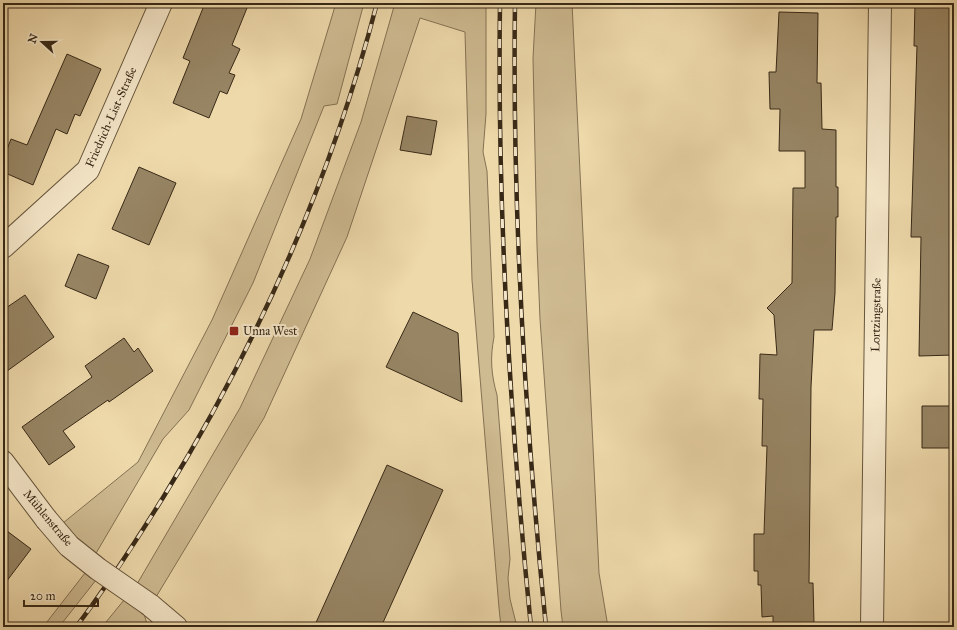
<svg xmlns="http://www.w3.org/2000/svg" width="957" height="630" font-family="'IM FELL Great Primer',serif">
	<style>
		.green { fill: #cfbb92; stroke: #847254 }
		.building { fill: #978564; stroke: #382917 }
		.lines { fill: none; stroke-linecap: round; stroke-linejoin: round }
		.minor-casing { stroke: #66553c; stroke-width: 24 }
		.minor { stroke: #f4e6c8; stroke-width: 22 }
		.rail-casing { stroke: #382917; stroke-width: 4.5 }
		.rail { stroke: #f4e6c8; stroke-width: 3; stroke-dasharray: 9; stroke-linecap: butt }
		.minor-bridge-casing { stroke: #66553c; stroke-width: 24; stroke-linecap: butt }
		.minor-bridge { stroke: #f4e6c8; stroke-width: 22 }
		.poi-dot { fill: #8f2418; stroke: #f4e6c8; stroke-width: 1.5 }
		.labels { text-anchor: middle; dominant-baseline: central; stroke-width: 4; stroke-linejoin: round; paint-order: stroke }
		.street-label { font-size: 12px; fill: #382917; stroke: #f4e6c8 }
		.poi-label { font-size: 12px; fill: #382917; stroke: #f4e6c8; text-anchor: start }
	</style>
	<rect width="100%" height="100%" fill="#eed9ab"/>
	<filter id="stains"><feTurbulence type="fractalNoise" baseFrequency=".005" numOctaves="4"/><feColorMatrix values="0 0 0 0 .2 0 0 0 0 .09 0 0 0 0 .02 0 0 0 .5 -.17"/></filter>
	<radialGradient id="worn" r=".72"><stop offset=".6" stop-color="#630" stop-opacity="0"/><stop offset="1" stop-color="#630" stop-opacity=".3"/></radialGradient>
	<!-- green -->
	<path class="green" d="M 336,3 L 364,3 L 337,104 L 324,106 L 253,283 L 189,410 L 163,439 L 95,555 L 71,534 L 63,523 L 138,462 L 212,320 L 301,119 Z
		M 395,3 L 486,3 L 486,114 L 483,152 L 487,171 L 494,337 C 490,358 491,374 497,395 L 510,559 L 508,578 L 510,599 L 517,627 L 501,627 L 499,608 L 472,280 L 465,32 L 420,18 L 347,237 L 264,418 L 156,597 L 137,584 L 240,408 L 310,259 L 361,122 Z
		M 536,3 L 572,3 L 599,573 L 608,627 L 563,627 L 561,611 L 540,319 L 537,246 L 533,58 Z
		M 85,573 L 96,580 L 59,627 L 43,627 Z
		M 124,600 L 144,614 L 148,627 L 102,627 Z"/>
	<!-- building -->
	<path class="building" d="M 205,3 L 249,3 L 232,45 L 240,49 L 229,73 L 235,75 L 227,94 L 220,91 L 209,118 L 173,103 L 190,61 L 183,58 Z
		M 915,3 L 954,3 L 954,114 L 951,197 L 954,197 L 954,355 L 919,356 L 921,237 L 911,237 L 917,46 L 914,46 Z
		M 779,12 L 818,13 L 817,83 L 821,83 L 822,129 L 836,130 L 836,187 L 838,187 L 838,217 L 836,217 L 835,293 L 832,330 L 814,330 L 811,387 L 809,583 L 813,583 L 814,624 L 773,625 L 773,616 L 762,617 L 761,585 L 758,585 L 758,571 L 754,571 L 754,534 L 764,534 L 767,446 L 762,446 L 763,399 L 759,399 L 760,354 L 777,355 L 774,315 L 767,308 L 792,283 L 793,188 L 805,188 L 805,151 L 779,151 L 780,109 L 770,109 L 769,72 L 776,72 Z
		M 67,54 L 101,69 L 80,116 L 75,114 L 67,134 L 56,129 L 33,185 L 3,172 L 3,160 L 11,139 L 27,145 Z
		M 407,116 L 437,121 L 431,155 L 400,150 Z
		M 139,167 L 176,183 L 149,245 L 112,229 Z
		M 78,254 L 109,266 L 96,299 L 65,286 Z
		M 25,295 L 54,337 L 3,374 L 3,310 Z
		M 413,312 L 458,333 L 462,402 L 386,367 Z
		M 124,338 L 134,352 L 138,348 L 153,371 L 109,402 L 108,400 L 63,431 L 75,447 L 49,465 L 22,427 L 92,377 L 85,366 Z
		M 922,406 L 954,406 L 954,448 L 922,448 Z
		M 387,465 L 443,490 L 381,627 L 314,627 Z
		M 3,528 L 31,549 L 3,586 Z"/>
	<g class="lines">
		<!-- minor casing -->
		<g class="minor-casing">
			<path id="minor" d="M 3,247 L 88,170 L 161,3
				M 3,462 L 46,519
				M 150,605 L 176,627
				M 872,627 L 880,3"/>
		</g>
		<!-- minor -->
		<use href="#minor" class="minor"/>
		<!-- rail casing -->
		<g class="rail-casing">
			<path id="rail" d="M 500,3 C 497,211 510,420 531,627
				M 515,3 C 512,211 525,420 546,627
				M 76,627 C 108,585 136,541 164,496 C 258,343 332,177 377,3"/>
		</g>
		<!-- rail -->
		<use href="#rail" class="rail"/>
		<!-- minor-bridge casing -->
		<g class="minor-bridge-casing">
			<path id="minor-bridge" d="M 46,519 L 69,546 L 98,569 L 150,605"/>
		</g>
		<!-- minor-bridge -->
		<use href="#minor-bridge" class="minor-bridge"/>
	</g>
	<!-- markers -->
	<rect class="poi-dot" x="229" y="326" width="10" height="10" rx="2"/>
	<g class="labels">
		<!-- street labels -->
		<g class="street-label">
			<text transform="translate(111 117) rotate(-66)">Friedrich-List-Straße</text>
			<text transform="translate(876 315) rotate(-89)">Lortzingstraße</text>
			<text transform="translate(48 518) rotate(50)">Mühlenstraße</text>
		</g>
		<!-- poi labels -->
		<g class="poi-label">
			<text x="243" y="331">Unna West</text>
		</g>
	</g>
	<!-- margin -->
	<rect width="957" height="630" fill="none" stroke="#eed9ab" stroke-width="16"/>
	<rect x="4" y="4" width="949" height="622" fill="none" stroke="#382917" stroke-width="2"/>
	<rect x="8" y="8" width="941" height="614" fill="none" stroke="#382917"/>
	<!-- north arrow -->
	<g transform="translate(42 42) rotate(291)" stroke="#f4e6c8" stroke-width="3" paint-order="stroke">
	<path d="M0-3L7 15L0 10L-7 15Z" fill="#382917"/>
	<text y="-6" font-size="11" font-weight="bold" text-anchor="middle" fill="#382917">N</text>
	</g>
	<!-- scale -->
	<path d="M24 600v6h74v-6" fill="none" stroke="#382917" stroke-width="2"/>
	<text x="30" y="600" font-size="12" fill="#382917" stroke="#f4e6c8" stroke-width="3" paint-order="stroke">20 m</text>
	<rect width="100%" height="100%" filter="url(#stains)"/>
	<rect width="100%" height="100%" fill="url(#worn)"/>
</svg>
